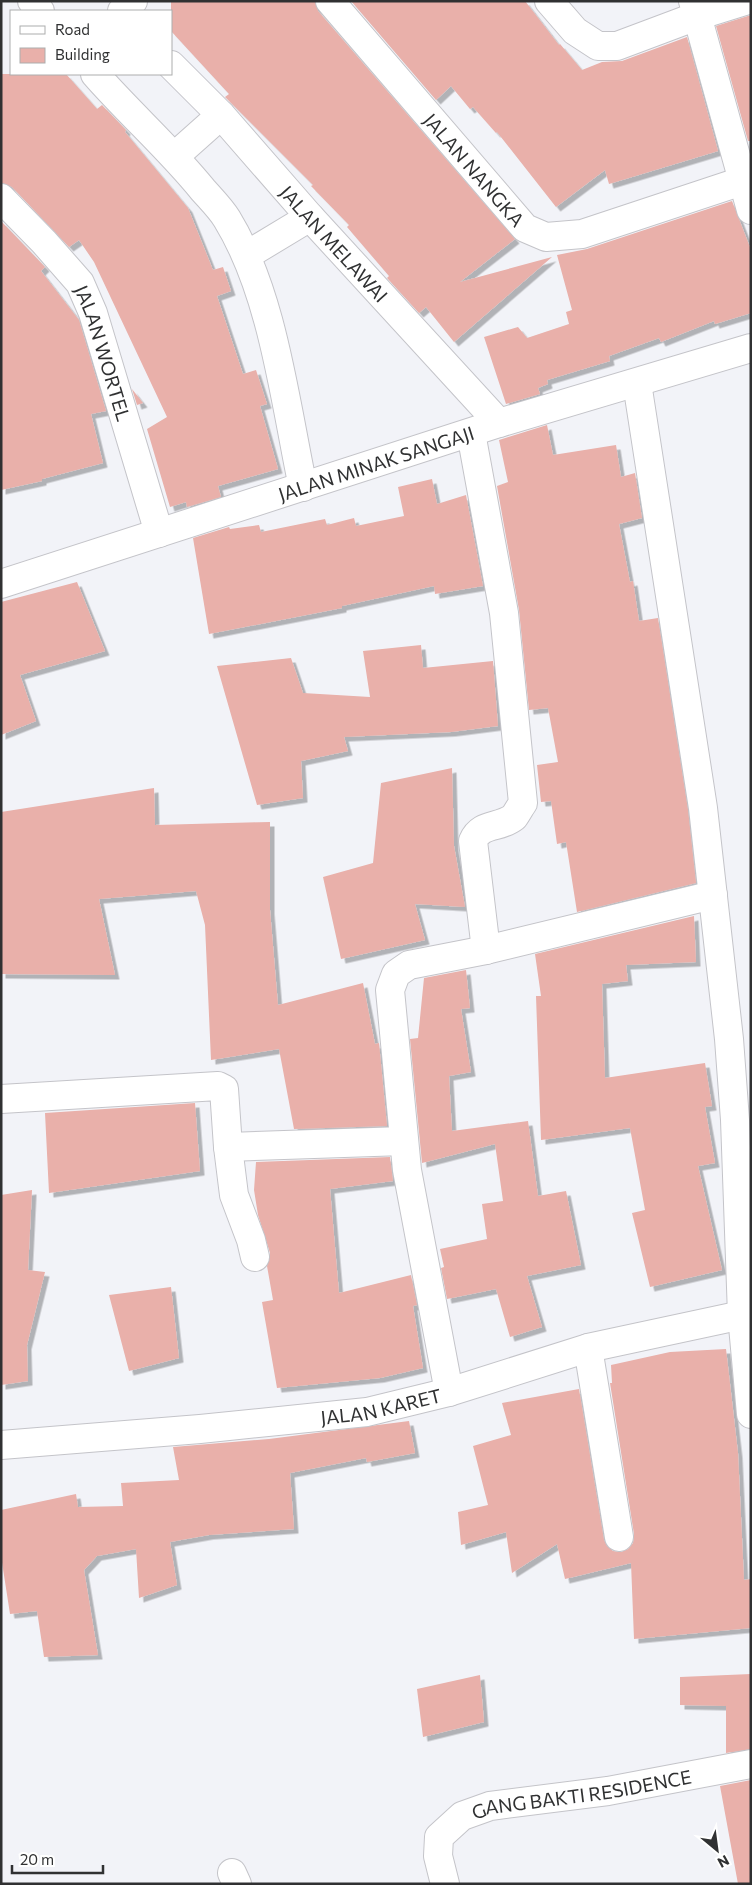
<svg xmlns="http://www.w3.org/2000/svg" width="752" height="1885" font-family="Commissioner,sans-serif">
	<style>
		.building { fill: #e9b0aa; filter: url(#shadow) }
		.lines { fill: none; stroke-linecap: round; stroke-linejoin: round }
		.minor-casing { stroke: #c4c4c9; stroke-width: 30 }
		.minor { stroke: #fff; stroke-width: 28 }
		.labels { text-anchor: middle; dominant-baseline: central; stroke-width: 4; stroke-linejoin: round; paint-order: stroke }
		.street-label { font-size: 19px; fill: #303132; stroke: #fff }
	</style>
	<defs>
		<filter id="shadow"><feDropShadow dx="4.5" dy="4.5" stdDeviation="0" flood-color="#0004"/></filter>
	</defs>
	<rect width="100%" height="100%" fill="#f2f3f8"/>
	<!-- building -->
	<path class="building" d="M 171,1 L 315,1 L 318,11 L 515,239 L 460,282 L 552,257 L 454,342 L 426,307 L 419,313 L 387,278 L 389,276 L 347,227 L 349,225 L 311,186 L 313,185 L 225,97 L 229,94 L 171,31 Z
		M 351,1 L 525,1 L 559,45 L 560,44 L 582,70 L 602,62 L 622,61 L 687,37 L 718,151 L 609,184 L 605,170 L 556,207 L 497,132 L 496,133 L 473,107 L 470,109 L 451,86 L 436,100 Z
		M 751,15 L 751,141 L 748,141 L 716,26 Z
		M 1,74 L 66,74 L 97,109 L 102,105 L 126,130 L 125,132 L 188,208 L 213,270 L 223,267 L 231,291 L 217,296 L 243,374 L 256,370 L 267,404 L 260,406 L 278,469 L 218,486 L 221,497 L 187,507 L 186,502 L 170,507 L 147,429 L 167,417 L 94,262 L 79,240 L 69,247 L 12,187 L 1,183 Z
		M 732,201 L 751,250 L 751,313 L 715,324 L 714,321 L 661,342 L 659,338 L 609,356 L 610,361 L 547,380 L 548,384 L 538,388 L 540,394 L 506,404 L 484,337 L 518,327 L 527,338 L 569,324 L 566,312 L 572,310 L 557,255 L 587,249 Z
		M 1,221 L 45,267 L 41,271 L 79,320 L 106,411 L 91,414 L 103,463 L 42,479 L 42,481 L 1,490 Z
		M 132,389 L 143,403 L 137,405 Z
		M 547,425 L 553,455 L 616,445 L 621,477 L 635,473 L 642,518 L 619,524 L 630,582 L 633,581 L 639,621 L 658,618 L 688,810 L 696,883 L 577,912 L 566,842 L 557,844 L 551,801 L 541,802 L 537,765 L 558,762 L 548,708 L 529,710 L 519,610 L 497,486 L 508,482 L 499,440 Z
		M 432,479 L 437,504 L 466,495 L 483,586 L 435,594 L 434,586 L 342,606 L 342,608 L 209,634 L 193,538 L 229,527 L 230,529 L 259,525 L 261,532 L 325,519 L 327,525 L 354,518 L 356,526 L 404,516 L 398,487 Z
		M 77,582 L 105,651 L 20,675 L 36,721 L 1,735 L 1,602 Z
		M 421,645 L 423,668 L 493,661 L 498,726 L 451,732 L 344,737 L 348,751 L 301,761 L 303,798 L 257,805 L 217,666 L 291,658 L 303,693 L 370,697 L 363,651 Z
		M 452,768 L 454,846 L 465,907 L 415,904 L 425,940 L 341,959 L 323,877 L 373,863 L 381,783 Z
		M 154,788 L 155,825 L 270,822 L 270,910 L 278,1005 L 363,983 L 375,1044 L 379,1043 L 387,1126 L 294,1129 L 279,1049 L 211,1060 L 205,925 L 196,891 L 99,899 L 115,975 L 1,974 L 1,812 Z
		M 694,916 L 696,962 L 626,965 L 628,981 L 602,984 L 605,1078 L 705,1063 L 712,1106 L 705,1107 L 715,1163 L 698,1166 L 722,1270 L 650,1287 L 632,1213 L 645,1210 L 630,1128 L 541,1140 L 536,996 L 541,996 L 535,954 Z
		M 466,970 L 470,1008 L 461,1009 L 471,1072 L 449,1076 L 452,1131 L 528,1121 L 538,1196 L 566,1191 L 581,1265 L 527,1276 L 542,1327 L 510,1337 L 496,1289 L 447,1299 L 441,1268 L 444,1267 L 440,1249 L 487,1239 L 482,1204 L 503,1201 L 495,1144 L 422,1163 L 410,1039 L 418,1038 L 424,978 Z
		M 195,1103 L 200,1171 L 49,1193 L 45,1113 Z
		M 390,1157 L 393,1181 L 330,1189 L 339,1293 L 411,1275 L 417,1305 L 413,1306 L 423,1368 L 380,1378 L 277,1388 L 262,1302 L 273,1300 L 267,1266 L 270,1253 L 258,1215 L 254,1190 L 256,1162 Z
		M 32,1190 L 28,1270 L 45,1272 L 27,1345 L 28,1381 L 1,1385 L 1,1195 Z
		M 171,1287 L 179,1358 L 129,1371 L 109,1295 Z
		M 726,1349 L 738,1453 L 744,1580 L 751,1579 L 751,1628 L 634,1639 L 631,1563 L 565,1579 L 557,1544 L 512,1573 L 506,1532 L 461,1545 L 458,1512 L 488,1505 L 473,1446 L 511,1435 L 502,1403 L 579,1389 L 604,1540 L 607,1546 L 613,1551 L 621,1552 L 628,1549 L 633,1543 L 634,1534 L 610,1383 L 612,1383 L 611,1365 L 670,1352 Z
		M 409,1421 L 415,1453 L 367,1462 L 366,1458 L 290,1473 L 294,1529 L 209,1535 L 170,1542 L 177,1585 L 139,1598 L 136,1549 L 97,1556 L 84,1570 L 98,1655 L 44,1657 L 37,1611 L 10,1614 L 1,1556 L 1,1510 L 76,1494 L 78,1507 L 123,1506 L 121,1483 L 179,1480 L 173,1447 L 269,1439 Z
		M 751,1674 L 751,1749 L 726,1753 L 726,1706 L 680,1705 L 680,1677 Z
		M 480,1675 L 484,1722 L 423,1737 L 417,1689 Z
		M 751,1780 L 751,1884 L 738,1884 L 720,1786 Z"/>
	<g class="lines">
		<!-- minor casing -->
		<g class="minor-casing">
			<g id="minor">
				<path d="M 32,1 L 40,11"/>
				<path id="s1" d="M 330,1 L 525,228 L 546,237 L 582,234 L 751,178"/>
				<path d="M 549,1 L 575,31 L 598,46 L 617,46 L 697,16 L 745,1"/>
				<path d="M 693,1 L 751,210"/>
				<path d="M 122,11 L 133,1"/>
				<path id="s2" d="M 171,65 L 221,115 L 310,217 L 499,423"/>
				<path d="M 95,74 C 130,114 170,149 203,190 C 211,199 221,209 227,219 C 273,294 285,402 303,487"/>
				<path d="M 175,156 L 221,115"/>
				<path id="s3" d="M 1,198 L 44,242 L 80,283 L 93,313 L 159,533"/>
				<path d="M 247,255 L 310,217"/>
				<path d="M 637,383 L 703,808 L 729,1039 L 735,1120 L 742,1315 L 751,1414"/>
				<path d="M 471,433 L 504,613 L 523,803 C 520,807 517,813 514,817 C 499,829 481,822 473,841 L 486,950"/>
				<path id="s4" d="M 1,584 L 499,423 L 751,348"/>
				<path d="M 1,1099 L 218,1086 L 224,1089 L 228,1147 L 234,1195 L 251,1240 L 255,1257"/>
				<path d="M 228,1147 L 404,1141"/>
				<path d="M 588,1348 L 619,1537"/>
				<path d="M 449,1392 L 407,1170 L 390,990 L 396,974 L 409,965 L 486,950 L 713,895"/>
				<path id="s5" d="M 1,1445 L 200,1429 L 367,1412 L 449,1392 L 588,1348 L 742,1315 L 751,1315"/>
				<path d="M 232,1873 L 237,1884"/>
				<path id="s6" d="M 445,1884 L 438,1856 L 439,1837 L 462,1816 L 490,1806 L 608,1791 L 751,1764"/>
			</g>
		</g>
		<!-- minor -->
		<use href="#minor" class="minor"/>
	</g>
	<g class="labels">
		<!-- street labels -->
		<g class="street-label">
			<text stroke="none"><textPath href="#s1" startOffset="222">JALAN NANGKA</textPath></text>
			<text stroke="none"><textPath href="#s2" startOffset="242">JALAN MELAWAI</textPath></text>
			<text stroke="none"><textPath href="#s3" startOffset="190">JALAN WORTEL</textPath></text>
			<text stroke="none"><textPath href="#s4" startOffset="394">JALAN MINAK SANGAJI</textPath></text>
			<text stroke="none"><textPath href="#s5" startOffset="382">JALAN KARET</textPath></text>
			<text stroke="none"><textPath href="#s6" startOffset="201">GANG BAKTI RESIDENCE</textPath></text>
		</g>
	</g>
	<!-- border -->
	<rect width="752" height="1885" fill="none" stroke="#303132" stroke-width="5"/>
	<!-- legend -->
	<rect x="10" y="10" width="162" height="65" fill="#ffffff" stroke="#acadad"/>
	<rect x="20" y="26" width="25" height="8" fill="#ffffff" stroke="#acadad"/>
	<text x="55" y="35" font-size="15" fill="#303132">Road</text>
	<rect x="20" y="48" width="25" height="15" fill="#e9b0aa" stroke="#acadad"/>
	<text x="55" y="60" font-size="15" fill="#303132">Building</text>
	<!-- north arrow -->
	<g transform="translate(717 1850) rotate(151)" stroke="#ffffff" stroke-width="4" paint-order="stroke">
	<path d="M0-4L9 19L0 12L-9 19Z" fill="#303132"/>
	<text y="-8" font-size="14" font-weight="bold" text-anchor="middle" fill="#303132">N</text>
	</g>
	<!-- scale -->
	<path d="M12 1865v8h91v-8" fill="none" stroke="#303132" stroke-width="2.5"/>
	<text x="20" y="1865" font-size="15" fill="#303132" stroke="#ffffff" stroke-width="4" paint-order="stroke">20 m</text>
</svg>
